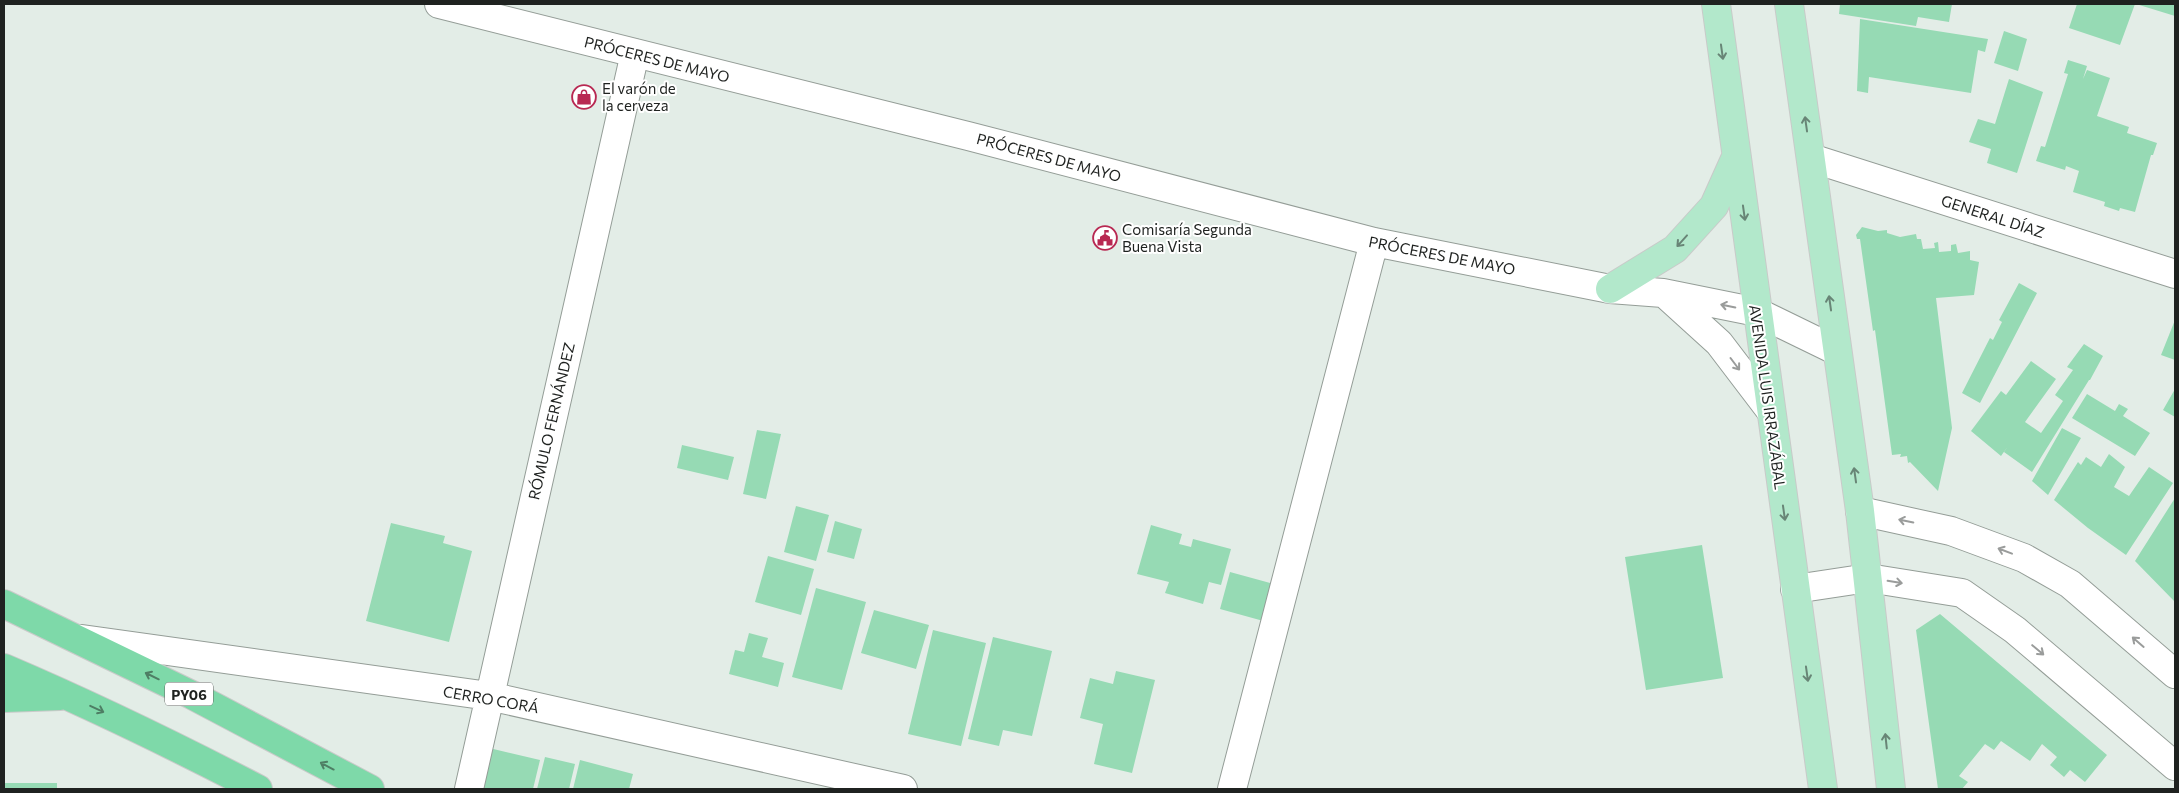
<svg xmlns="http://www.w3.org/2000/svg" width="2179" height="793" font-family="Commissioner,sans-serif">
	<style>
		.building { fill: #96dab4 }
		.lines { fill: none; stroke-linecap: round; stroke-linejoin: round }
		.minor-casing { stroke: #949d97; stroke-width: 30 }
		.major-casing { stroke: #c9cac9; stroke-width: 30 }
		.highway-casing { stroke: #c9cac9; stroke-width: 30 }
		.minor { stroke: #fff; stroke-width: 28 }
		.major { stroke: #b2e8cb; stroke-width: 28 }
		.highway { stroke: #7ed9a9; stroke-width: 28 }
		.oneway { stroke: #688576 }
		.oneway2 { stroke: #9a9c9b }
		.oneway3 { stroke: #4e7e64 }
		.labels { text-anchor: middle; dominant-baseline: central; stroke-width: 4; stroke-linejoin: round; paint-order: stroke }
		.shield { fill: #fff; stroke: #626463; stroke-width: 1 }
		.shield-label { font-size: 14px; font-weight: bold; fill: #1f2220 }
		.street-label { font-size: 15px; fill: #1f2220; stroke: #fff }
		.poi-label { font-size: 15px; fill: #1f2220; stroke: #fff; text-anchor: start }
	</style>
	<rect width="100%" height="100%" fill="#e3ede7"/>
	<!-- building -->
	<path class="building" d="M 1840,4 L 1952,4 L 1949,22 L 1918,17 L 1916,26 L 1839,14 Z
		M 2077,4 L 2135,4 L 2120,45 L 2069,28 Z
		M 2136,4 L 2175,4 L 2175,16 Z
		M 1860,19 L 1988,39 L 1985,52 L 1978,50 L 1971,93 L 1869,77 L 1868,93 L 1857,91 Z
		M 2004,31 L 2027,39 L 2018,71 L 1994,63 Z
		M 2068,60 L 2087,66 L 2083,79 L 2087,70 L 2110,78 L 2097,116 L 2129,127 L 2127,133 L 2157,143 L 2153,155 L 2151,155 L 2135,212 L 2120,208 L 2119,211 L 2104,206 L 2105,202 L 2073,192 L 2079,171 L 2066,166 L 2065,170 L 2036,161 L 2041,146 L 2045,147 L 2068,74 L 2064,73 Z
		M 2009,79 L 2043,92 L 2017,173 L 1987,163 L 1991,149 L 1969,142 L 1978,119 L 1995,124 Z
		M 1862,227 L 1878,231 L 1887,230 L 1887,233 L 1900,237 L 1916,234 L 1917,239 L 1921,239 L 1923,249 L 1935,248 L 1934,243 L 1938,242 L 1939,252 L 1951,251 L 1951,245 L 1956,244 L 1958,253 L 1970,251 L 1970,260 L 1979,262 L 1974,295 L 1936,298 L 1952,428 L 1938,491 L 1910,462 L 1908,463 L 1907,456 L 1900,457 L 1901,454 L 1892,455 L 1875,330 L 1873,331 L 1860,239 L 1857,239 L 1856,235 Z
		M 2019,283 L 2037,293 L 1980,403 L 1962,393 L 1990,338 L 1993,340 L 2002,322 L 1999,320 Z
		M 2175,320 L 2175,360 L 2161,355 Z
		M 2084,344 L 2103,356 L 2090,380 L 2089,380 L 2032,472 L 2004,452 L 2008,446 L 2001,456 L 1971,431 L 2001,391 L 2006,395 L 2031,361 L 2056,379 L 2025,422 L 2041,433 L 2063,401 L 2055,395 L 2073,370 L 2067,367 Z
		M 2175,389 L 2175,417 L 2163,410 Z
		M 2087,394 L 2115,411 L 2119,404 L 2128,409 L 2123,416 L 2150,433 L 2135,456 L 2072,418 Z
		M 2062,428 L 2081,438 L 2048,495 L 2032,481 Z
		M 757,430 L 781,434 L 766,499 L 743,494 Z
		M 682,445 L 734,457 L 728,480 L 677,468 Z
		M 2109,454 L 2125,467 L 2114,487 L 2129,496 L 2149,467 L 2173,483 L 2126,555 L 2088,528 L 2054,500 L 2078,462 L 2081,465 L 2086,457 L 2101,467 Z
		M 2175,498 L 2175,602 L 2135,561 Z
		M 796,506 L 829,515 L 816,561 L 784,552 Z
		M 835,521 L 862,529 L 854,559 L 827,552 Z
		M 391,523 L 445,536 L 443,543 L 472,551 L 449,642 L 366,621 Z
		M 1151,525 L 1182,534 L 1179,544 L 1191,547 L 1193,539 L 1231,549 L 1221,585 L 1209,582 L 1203,604 L 1165,593 L 1169,582 L 1137,574 Z
		M 1702,545 L 1723,678 L 1646,690 L 1625,557 Z
		M 768,556 L 814,569 L 801,615 L 755,602 Z
		M 1230,572 L 1277,585 L 1267,622 L 1220,609 Z
		M 816,588 L 866,602 L 842,690 L 792,677 Z
		M 874,610 L 929,625 L 916,669 L 861,653 Z
		M 1940,614 L 2107,755 L 2085,782 L 2070,770 L 2064,777 L 2050,765 L 2057,757 L 2042,744 L 2030,761 L 2001,741 L 1994,750 L 1985,744 L 1959,776 L 1968,782 L 1962,789 L 1938,789 L 1916,630 Z
		M 933,630 L 986,643 L 961,746 L 908,734 Z
		M 749,633 L 768,638 L 762,657 L 784,663 L 778,687 L 729,674 L 735,650 L 744,652 Z
		M 993,637 L 1052,651 L 1032,736 L 1003,730 L 999,746 L 968,739 Z
		M 1116,671 L 1155,680 L 1132,773 L 1094,764 L 1103,724 L 1080,718 L 1090,678 L 1113,684 Z
		M 485,747 L 540,760 L 533,789 L 475,789 Z
		M 545,757 L 575,764 L 569,789 L 537,789 Z
		M 580,760 L 633,774 L 629,789 L 573,789 Z
		M 4,783 L 57,783 L 57,789 L 4,789 Z"/>
	<g class="lines">
		<!-- minor casing -->
		<g class="minor-casing">
			<path id="minor" d="M 439,4 L 968,136 L 1374,242 L 1610,289 L 1663,293 L 1757,312 L 1837,351
				M 1811,158 L 2175,274
				M 1665,294 L 1719,343 L 1770,410
				M 1860,511 L 1951,531 L 2024,558 L 2070,584 L 2175,674
				M 1795,589 L 1868,578 L 1962,593 L 2015,630 L 2175,766
				M 82,639 L 489,696 L 903,789
				M 469,789 L 635,53
				M 1232,789 L 1374,242"/>
		</g>
		<!-- major casing -->
		<g class="major-casing">
			<path id="major" d="M 1716,4 L 1823,789
				M 1789,4 L 1860,511 L 1891,789
				M 1610,289 L 1675,249 L 1714,206 L 1736,157"/>
		</g>
		<!-- highway casing -->
		<g class="highway-casing">
			<path id="highway" d="M 4,604 L 192,695 L 370,789
				M 4,668 C 91,705 175,746 258,789
				M 4,698 L 60,696"/>
		</g>
		<!-- minor -->
		<use href="#minor" class="minor"/>
		<!-- major -->
		<use href="#major" class="major"/>
		<!-- highway -->
		<use href="#highway" class="highway"/>
	</g>
	<!-- one-way arrows -->
	<defs><path id="oneway-shaft" d="M-6 0H5M1.5-3L5.5 0L1.5 3" fill="none" stroke-width="1.6" stroke-linecap="round" stroke-linejoin="round" transform="scale(1.25)"/></defs>
	<g class="oneway">
		<use href="#oneway-shaft" transform="translate(1722 52) rotate(82)"/>
		<use href="#oneway-shaft" transform="translate(1806 124) rotate(-98)"/>
		<use href="#oneway-shaft" transform="translate(1744 213) rotate(82)"/>
		<use href="#oneway-shaft" transform="translate(1682 241) rotate(132)"/>
		<use href="#oneway-shaft" transform="translate(1830 303) rotate(-98)"/>
		<use href="#oneway-shaft" transform="translate(1855 475) rotate(-98)"/>
		<use href="#oneway-shaft" transform="translate(1784 513) rotate(82)"/>
		<use href="#oneway-shaft" transform="translate(1807 674) rotate(82)"/>
		<use href="#oneway-shaft" transform="translate(1886 741) rotate(-96)"/>
	</g>
	<g class="oneway2">
		<use href="#oneway-shaft" transform="translate(1728 306) rotate(-168)"/>
		<use href="#oneway-shaft" transform="translate(1735 364) rotate(53)"/>
		<use href="#oneway-shaft" transform="translate(1906 521) rotate(-168)"/>
		<use href="#oneway-shaft" transform="translate(2005 551) rotate(-159)"/>
		<use href="#oneway-shaft" transform="translate(1895 582) rotate(9)"/>
		<use href="#oneway-shaft" transform="translate(2138 642) rotate(-139)"/>
		<use href="#oneway-shaft" transform="translate(2038 650) rotate(40)"/>
	</g>
	<g class="oneway3">
		<use href="#oneway-shaft" transform="translate(152 676) rotate(-154)"/>
		<use href="#oneway-shaft" transform="translate(97 709) rotate(25)"/>
		<use href="#oneway-shaft" transform="translate(327 766) rotate(-152)"/>
	</g>
	<!-- icons -->
	<defs>
		<g id="shop-ring" transform="scale(1.25)"><circle r="9.5" fill="#fff" stroke="#b82852" stroke-width="1.5"/><path d="M-5-2.5h2.3a2.7 3.5 0 0 1 5.4 0H5L5.5 6h-11ZM-1.5-2.5h3a1.5 2.3 0 0 0-3 0Z" fill="#b82852"/></g>
		<g id="civic-ring" transform="scale(1.25)"><circle r="9.5" fill="#fff" stroke="#b82852" stroke-width="1.5"/><path d="M-.6-6.5H3V-4.5H.6V-3L4-1V1h2V6H-6V1h2V-1L-.6-3ZM-1.2 2.5V6h2.4V2.5Z" fill="#b82852"/></g>
	</defs>
	<g fill-rule="evenodd">
		<use href="#shop-ring" x="584" y="97"/>
		<use href="#civic-ring" x="1105" y="238"/>
	</g>
	<g class="labels">
		<!-- shield labels -->
		<rect class="shield" x="165" y="682.5" width="48" height="23" rx="4"/>
		<g class="shield-label">
			<text x="189" y="694">PY06</text>
		</g>
		<!-- street labels -->
		<g class="street-label">
			<text transform="translate(657 59) rotate(14)">PRÓCERES DE MAYO</text>
			<text transform="translate(1049 157) rotate(15)">PRÓCERES DE MAYO</text>
			<text transform="translate(1993 216) rotate(18)">GENERAL DÍAZ</text>
			<text transform="translate(1442 255) rotate(11)">PRÓCERES DE MAYO</text>
			<text transform="translate(1768 397) rotate(82)">AVENIDA LUIS IRRAZÁBAL</text>
			<text transform="translate(551 421) rotate(-77)">RÓMULO FERNÁNDEZ</text>
			<text transform="translate(491 699) rotate(10)">CERRO CORÁ</text>
		</g>
		<!-- poi labels -->
		<g class="poi-label">
			<text x="602" y="88">El varón de<tspan x="602" dy="17">la cerveza</tspan></text>
			<text x="1122" y="229">Comisaría Segunda<tspan x="1122" dy="17">Buena Vista</tspan></text>
		</g>
	</g>
	<!-- border -->
	<rect width="2179" height="793" fill="none" stroke="#1f2220" stroke-width="10"/>
</svg>
